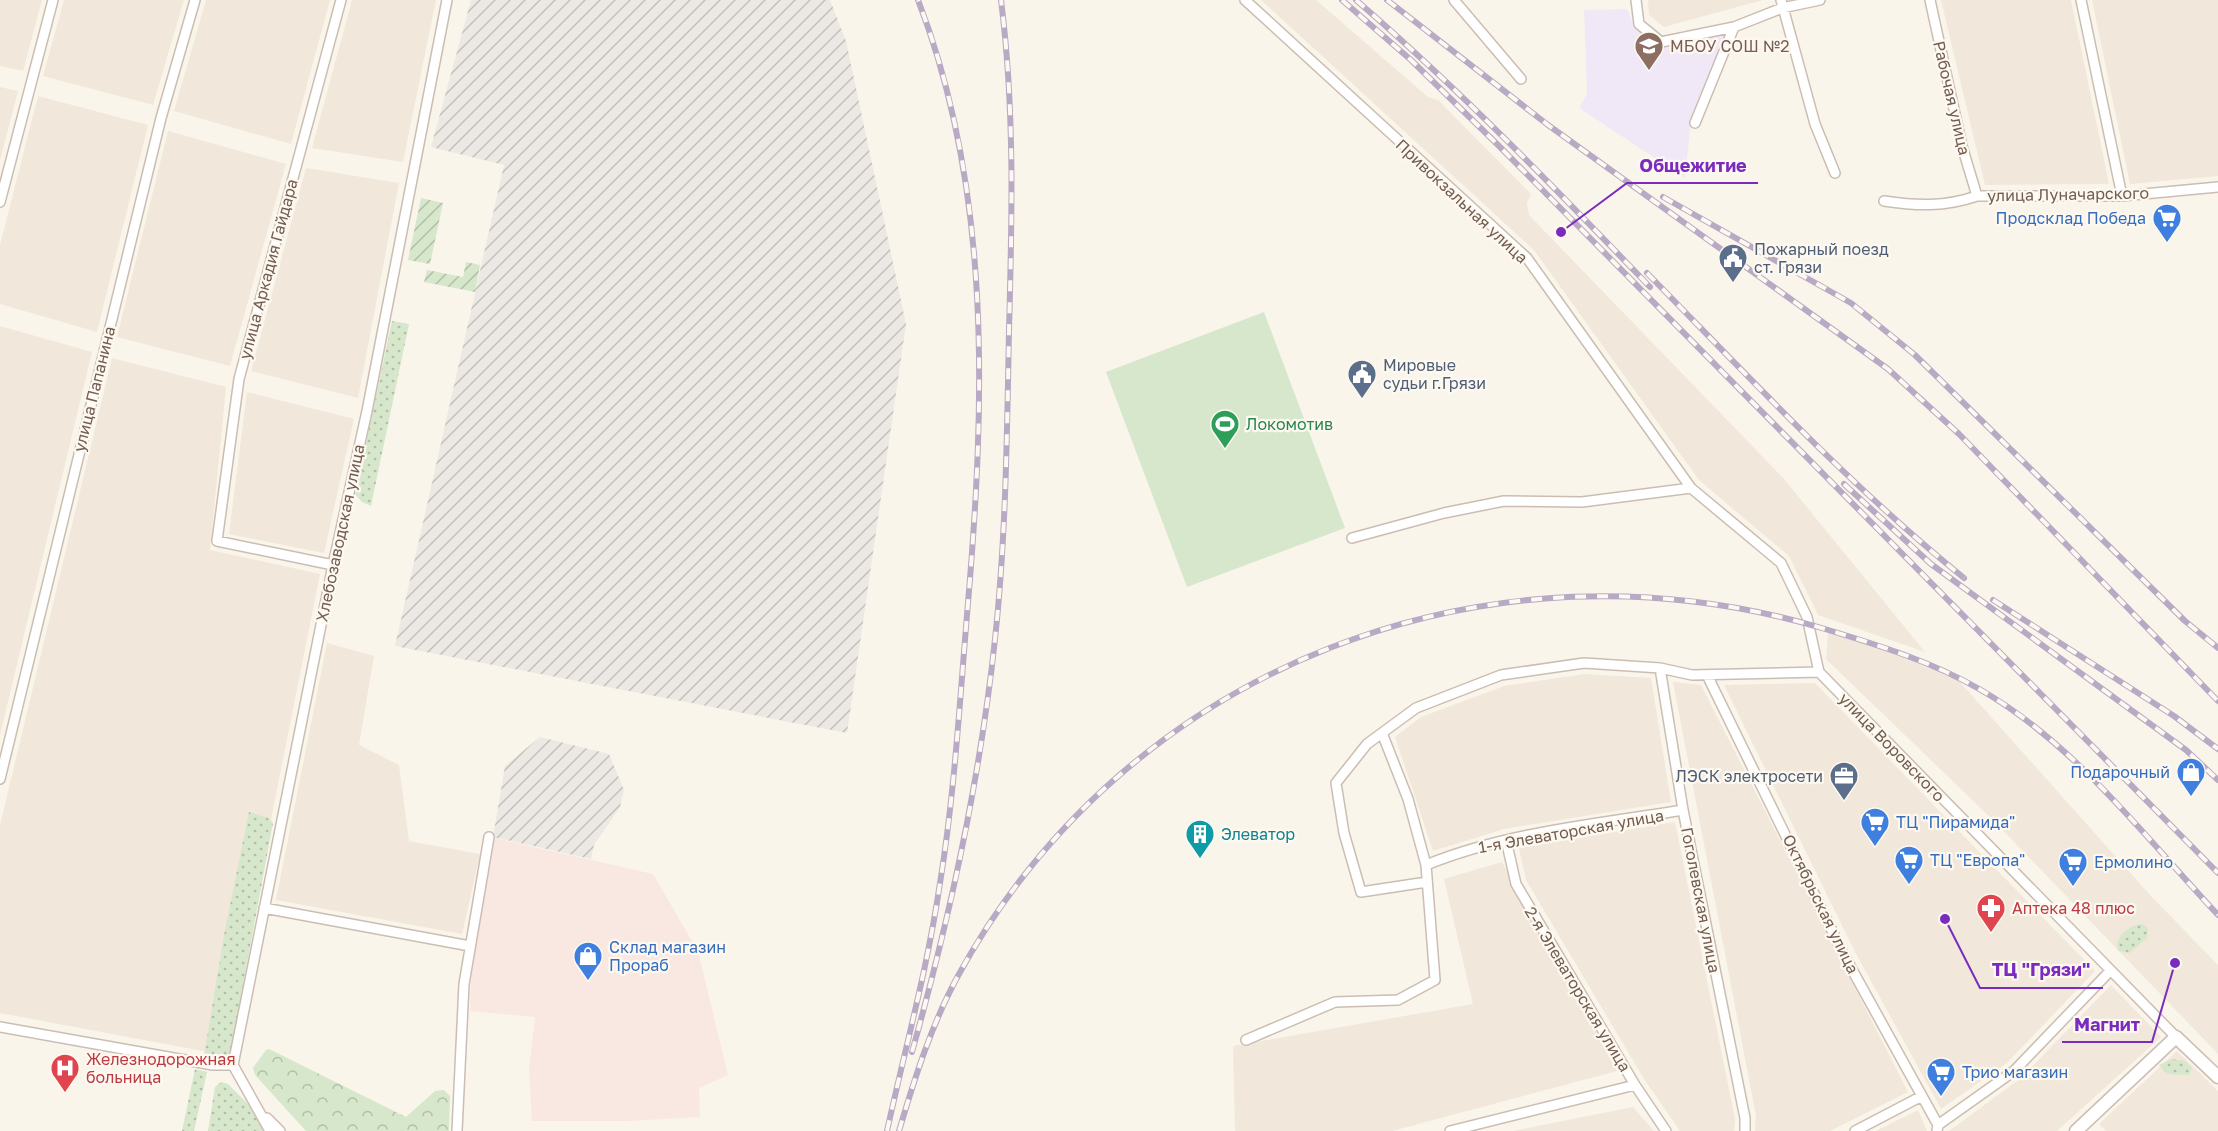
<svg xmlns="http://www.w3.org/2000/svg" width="2218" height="1131" font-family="'Golos Text',sans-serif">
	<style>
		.residential { fill: #f1e7da }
		.commercial { fill: #f9e8e1 }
		.industrial { fill: url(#industrial-furrows) }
		.education { fill: #f1e8f7 }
		.grass { fill: url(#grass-dots) }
		.forest { fill: url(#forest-crowns) }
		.park { fill: #d6e7cb }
		.garden { fill: url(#garden-furrows) }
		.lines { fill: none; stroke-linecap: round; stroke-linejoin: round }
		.minor-casing { stroke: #ccbdb2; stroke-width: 12 }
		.tertiary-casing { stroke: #ccbdb2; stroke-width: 15 }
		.minor { stroke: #fff; stroke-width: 9 }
		.tertiary { stroke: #fff; stroke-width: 12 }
		.rail-casing { stroke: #b8aac4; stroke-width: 6 }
		.rail { stroke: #fdf9f1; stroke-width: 4; stroke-dasharray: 11; stroke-linecap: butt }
		.labels { text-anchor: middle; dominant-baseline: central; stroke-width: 4.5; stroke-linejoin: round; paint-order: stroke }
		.education-label { font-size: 16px; fill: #785e54; stroke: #fdf9f1; text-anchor: start }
		.street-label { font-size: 16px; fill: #735d51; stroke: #fdf9f1 }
		.shop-label { font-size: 16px; fill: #366cbe; stroke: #fdf9f1; text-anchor: start }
		.service-label { font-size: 16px; fill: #4e5e75; stroke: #fdf9f1; text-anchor: start }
		.leisure-label { font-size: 16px; fill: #27864d; stroke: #fdf9f1; text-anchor: start }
		.culture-label { font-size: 16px; fill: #0d838f; stroke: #fdf9f1; text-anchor: start }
		.health-label { font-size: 16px; fill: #be3a42; stroke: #fdf9f1; text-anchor: start }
		.leader { fill: none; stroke: #7b2cbf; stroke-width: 2 }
		.callout-dot { fill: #7b2cbf; stroke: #fdf9f1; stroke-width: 2 }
		.callout-label { font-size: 18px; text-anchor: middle; font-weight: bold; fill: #7b2cbf; stroke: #fdf9f1; stroke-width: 4.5; stroke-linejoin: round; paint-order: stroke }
	</style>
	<defs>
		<pattern id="industrial-furrows" width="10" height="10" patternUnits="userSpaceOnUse" patternTransform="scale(1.5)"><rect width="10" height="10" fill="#ece8e3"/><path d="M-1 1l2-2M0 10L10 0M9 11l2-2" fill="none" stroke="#c4bfba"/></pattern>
		<pattern id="grass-dots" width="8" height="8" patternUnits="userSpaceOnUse" patternTransform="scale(1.5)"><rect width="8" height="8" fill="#d6e7cb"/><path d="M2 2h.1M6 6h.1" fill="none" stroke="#b2bea7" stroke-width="1.8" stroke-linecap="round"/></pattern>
		<pattern id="forest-crowns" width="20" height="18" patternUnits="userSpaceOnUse" patternTransform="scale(1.5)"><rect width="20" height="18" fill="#d6e7cb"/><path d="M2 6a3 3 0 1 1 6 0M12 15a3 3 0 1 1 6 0" fill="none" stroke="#b2bea7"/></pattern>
		<pattern id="garden-furrows" width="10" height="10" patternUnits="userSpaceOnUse" patternTransform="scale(1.5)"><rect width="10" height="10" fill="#d6e7cb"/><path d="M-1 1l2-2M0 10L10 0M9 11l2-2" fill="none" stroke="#b2bea7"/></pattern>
	</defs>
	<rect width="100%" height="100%" fill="#faf5eb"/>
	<!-- residential -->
	<path class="residential" d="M 0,0 L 42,0 L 23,71 L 0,66 Z
		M 64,0 L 184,0 L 153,105 L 43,76 Z
		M 206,0 L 330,0 L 291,144 L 174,111 Z
		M 352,0 L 436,0 L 403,162 L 312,148 Z
		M 1261,0 L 1316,0 L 1428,97 L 1438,100 L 1531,194 L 1527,203 L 1529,215 L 1784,479 L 1925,652 L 1818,615 L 1789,556 L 1699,480 L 1534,250 Z
		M 1648,0 L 1763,0 L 1664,27 L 1649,15 Z
		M 1941,0 L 2071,0 L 2109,184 L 1985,185 Z
		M 2092,0 L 2218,0 L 2218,176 L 2130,184 Z
		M 0,87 L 18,91 L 0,160 Z
		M 38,96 L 148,125 L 97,332 L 0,304 L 0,245 Z
		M 168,131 L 286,164 L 230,366 L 117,337 Z
		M 306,168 L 399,183 L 358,398 L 251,371 Z
		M 0,326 L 92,352 L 0,735 Z
		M 112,358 L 226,387 L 210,550 L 320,574 L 224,1055 L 0,1013 L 0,825 Z
		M 247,392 L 354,419 L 324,553 L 229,534 Z
		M 1828,632 L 1883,649 L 1959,681 L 2150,895 L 2218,965 L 2218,1054 L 1993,820 L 1826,659 Z
		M 327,643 L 374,656 L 359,745 L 399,765 L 409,841 L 480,854 L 462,934 L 276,900 Z
		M 1584,674 L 1651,678 L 1671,802 L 1504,829 L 1433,851 L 1395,737 L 1421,717 L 1504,686 Z
		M 1673,682 L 1701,685 L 1908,1092 L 1830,1131 L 1755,1131 L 1756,1116 Z
		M 1815,683 L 2095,971 L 2007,1063 L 1941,1109 L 1854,950 L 1724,685 Z
		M 1675,822 L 1735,1119 L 1734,1131 L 1680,1131 L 1644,1079 L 1526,880 L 1519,848 Z
		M 1502,862 L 1617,1071 L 1392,1131 L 1235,1131 L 1233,1046 L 1473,1004 L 1444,879 Z
		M 2111,985 L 2161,1037 L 2057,1131 L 1949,1131 L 2021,1078 Z
		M 2177,1051 L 2218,1091 L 2218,1131 L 2106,1131 L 2099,1124 Z
		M 1633,1107 L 1654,1131 L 1513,1131 Z
		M 1918,1110 L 1927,1131 L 1876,1131 Z"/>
	<!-- commercial -->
	<path class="commercial" d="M 495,838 L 653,874 L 698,951 L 728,1075 L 699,1088 L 700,1117 L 628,1121 L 532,1121 L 529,1070 L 535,1017 L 470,1011 L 472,954 Z"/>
	<!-- industrial -->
	<path class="industrial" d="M 471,0 L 830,0 L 846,41 L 906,324 L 847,733 L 395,646 L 504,165 L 431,147 Z
		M 540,737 L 609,754 L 624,790 L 620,807 L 594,845 L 591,859 L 493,837 L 505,766 Z"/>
	<!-- education -->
	<path class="education" d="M 1627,9 L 1633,24 L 1660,47 L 1726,33 L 1691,122 L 1685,178 L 1579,108 L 1587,94 L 1584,10 Z"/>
	<!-- grass -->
	<path class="grass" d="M 392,321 L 409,324 L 371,506 L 362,502 L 355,494 Z
		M 249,812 L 269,818 L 273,823 L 230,1055 L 221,1060 L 204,1056 L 225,930 Z
		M 2142,924 L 2148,928 L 2147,938 L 2129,953 L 2118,951 C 2113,938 2130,924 2142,924 Z
		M 2172,1059 L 2185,1061 L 2192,1068 L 2189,1075 L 2167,1074 L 2159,1065 Z
		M 195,1069 L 207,1072 L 194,1131 L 182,1131 Z
		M 221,1082 L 228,1084 L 259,1115 L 267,1131 L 208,1131 L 215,1087 Z"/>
	<!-- forest -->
	<path class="forest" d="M 269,1049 L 406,1117 L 435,1091 L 444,1090 L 450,1096 L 449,1131 L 306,1131 L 255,1075 L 253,1068 L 266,1050 Z"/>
	<!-- park -->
	<path class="park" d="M 1264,312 L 1345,528 L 1187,587 L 1106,372 Z"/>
	<!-- garden -->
	<path class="garden" d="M 421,198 L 443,203 L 430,264 L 408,260 Z
		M 466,262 L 480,265 L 475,292 L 424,282 L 427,270 L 463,277 Z"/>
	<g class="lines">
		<!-- minor casing -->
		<g class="minor-casing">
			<path id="minor" d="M 1245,0 L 1527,258 L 1691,488 L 1781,563 L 1807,617 L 1819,672
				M 1454,0 L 1521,79
				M 1636,0 L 1639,24 L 1661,42 L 1734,27 L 1782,8 L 1820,0
				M 1781,0 L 1815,124 L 1835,173
				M 1930,0 L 1962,146 L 1977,196
				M 2081,0 L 2122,196
				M 1695,123 L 1734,27
				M 1884,201 C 1917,206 1945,207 1977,196 L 2122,196 L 2218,187
				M 0,202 L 53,0
				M 1352,538 L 1444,513 L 1504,501 L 1582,502 L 1691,488
				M 333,565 L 217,541 L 239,379 L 341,0
				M 1660,668 L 1683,810 L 1745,1118 L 1745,1131
				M 1819,672 L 2176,1037
				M 1707,675 L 1844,955 L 1938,1125 L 1937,1131
				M 0,779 L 161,118 L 195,0
				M 1506,840 L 1516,884 L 1635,1085 L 1666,1131
				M 1426,865 C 1507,832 1597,824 1683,810
				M 1427,882 L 1361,892 L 1344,833 L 1336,783 L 1367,744 L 1416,708 L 1501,675 L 1584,663 L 1660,668 L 1692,675 L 1819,672
				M 264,908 L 470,946
				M 0,1027 L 213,1065 L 233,1065
				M 1246,1040 L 1335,1002 L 1398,1000 L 1435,980 L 1426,865 L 1408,799 L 1382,733
				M 233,1065 L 333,565 L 367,411 L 447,0
				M 233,1065 L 270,1131
				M 267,1118 L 280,1131
				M 1938,1125 L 2014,1071 L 2110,971
				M 457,1131 L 464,984 L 489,837
				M 1450,1131 L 1635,1085
				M 1855,1131 L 1922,1096"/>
		</g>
		<!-- tertiary casing -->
		<g class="tertiary-casing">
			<path id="tertiary" d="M 2076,1131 L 2176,1037 L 2218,1077"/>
		</g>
		<!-- minor -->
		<use href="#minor" class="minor"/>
		<!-- tertiary -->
		<use href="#tertiary" class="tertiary"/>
		<!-- rail casing -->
		<g class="rail-casing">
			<path id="rail" d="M 1342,0 L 1411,60 L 1498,145 L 2218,873
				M 1356,0 C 1460,90 1555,188 1650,287
				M 1387,0 L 1548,125 L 1888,369 L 1959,434 L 2218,701
				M 1663,197 L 1851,303 L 1915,355 L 2185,621 L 2218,648
				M 1647,273 C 1750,378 1850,486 1964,578
				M 1844,484 L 1931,564 L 2186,750 L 2218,780
				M 1993,600 L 2174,716 L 2218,749
				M 912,1052 C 950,917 980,780 995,639 C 1006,537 1007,434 1009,330 C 1012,220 1015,110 1001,0
				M 887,1131 C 905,1049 928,966 940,883 C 955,791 960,696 968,603 C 985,402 992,191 918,0
				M 899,1131 C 915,1077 932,1023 959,974 C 1129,665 1490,528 1825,629 C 1878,645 1933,662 1981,690 C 2076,745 2144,836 2218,915"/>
		</g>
		<!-- rail -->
		<use href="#rail" class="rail"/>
	</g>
	<!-- icons -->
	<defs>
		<g id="school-pin" transform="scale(1.5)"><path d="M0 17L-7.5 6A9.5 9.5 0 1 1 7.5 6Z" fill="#8d6e63" stroke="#fdf9f1"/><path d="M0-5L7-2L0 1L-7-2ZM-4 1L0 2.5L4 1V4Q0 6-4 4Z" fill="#fff"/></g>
		<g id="supermarket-pin" transform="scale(1.5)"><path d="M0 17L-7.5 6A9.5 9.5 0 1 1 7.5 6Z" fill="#3f7fe0" stroke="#fdf9f1"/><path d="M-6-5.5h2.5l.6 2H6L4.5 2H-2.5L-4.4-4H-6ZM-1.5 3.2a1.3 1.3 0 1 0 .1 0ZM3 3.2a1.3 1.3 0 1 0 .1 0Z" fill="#fff"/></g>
		<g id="civic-pin" transform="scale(1.5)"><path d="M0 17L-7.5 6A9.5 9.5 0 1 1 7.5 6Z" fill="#5c6f8a" stroke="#fdf9f1"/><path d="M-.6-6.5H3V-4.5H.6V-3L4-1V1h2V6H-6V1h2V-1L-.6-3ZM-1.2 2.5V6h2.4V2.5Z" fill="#fff"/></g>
		<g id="stadium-pin" transform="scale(1.5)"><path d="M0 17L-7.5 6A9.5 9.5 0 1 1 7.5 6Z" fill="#2e9e5b" stroke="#fdf9f1"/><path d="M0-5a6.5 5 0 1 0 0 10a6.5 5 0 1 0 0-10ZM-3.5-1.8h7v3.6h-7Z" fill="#fff"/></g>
		<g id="shop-pin" transform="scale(1.5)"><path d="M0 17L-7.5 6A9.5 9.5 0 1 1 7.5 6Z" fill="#3f7fe0" stroke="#fdf9f1"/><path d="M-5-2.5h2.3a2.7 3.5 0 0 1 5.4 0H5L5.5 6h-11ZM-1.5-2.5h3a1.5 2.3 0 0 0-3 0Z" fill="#fff"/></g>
		<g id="office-pin" transform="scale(1.5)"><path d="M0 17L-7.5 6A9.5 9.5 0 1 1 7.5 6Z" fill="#5c6f8a" stroke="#fdf9f1"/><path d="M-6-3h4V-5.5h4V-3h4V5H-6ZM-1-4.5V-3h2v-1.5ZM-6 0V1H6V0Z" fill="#fff"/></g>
		<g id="building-pin" transform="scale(1.5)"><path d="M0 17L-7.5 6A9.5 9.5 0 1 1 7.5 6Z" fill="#0f9aa8" stroke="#fdf9f1"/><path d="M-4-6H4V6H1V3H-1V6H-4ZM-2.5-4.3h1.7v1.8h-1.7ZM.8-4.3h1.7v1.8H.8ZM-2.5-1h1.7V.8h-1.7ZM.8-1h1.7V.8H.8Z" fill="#fff"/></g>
		<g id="pharmacy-pin" transform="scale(1.5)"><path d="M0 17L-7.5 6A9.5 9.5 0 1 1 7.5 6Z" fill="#e0444e" stroke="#fdf9f1"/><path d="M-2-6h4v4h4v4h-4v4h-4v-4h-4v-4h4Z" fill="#fff"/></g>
		<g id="hospital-pin" transform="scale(1.5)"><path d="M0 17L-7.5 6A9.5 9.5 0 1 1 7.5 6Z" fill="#e0444e" stroke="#fdf9f1"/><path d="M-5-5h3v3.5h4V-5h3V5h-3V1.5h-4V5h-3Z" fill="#fff"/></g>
	</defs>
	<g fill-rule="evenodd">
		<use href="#school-pin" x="1649" y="46"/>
		<use href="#supermarket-pin" x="2167" y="218"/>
		<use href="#civic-pin" x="1733" y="258"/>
		<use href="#civic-pin" x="1362" y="374"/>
		<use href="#stadium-pin" x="1225" y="424"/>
		<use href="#shop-pin" x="2191" y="772"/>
		<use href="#office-pin" x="1844" y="776"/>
		<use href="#supermarket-pin" x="1875" y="822"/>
		<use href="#building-pin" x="1200" y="834"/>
		<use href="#supermarket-pin" x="1909" y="860"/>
		<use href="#supermarket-pin" x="2073" y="862"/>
		<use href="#pharmacy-pin" x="1991" y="908"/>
		<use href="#shop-pin" x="588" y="956"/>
		<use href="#hospital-pin" x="65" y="1068"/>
		<use href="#supermarket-pin" x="1941" y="1072"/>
	</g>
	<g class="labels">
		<!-- education labels -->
		<g class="education-label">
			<text x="1670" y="46">МБОУ СОШ №2</text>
		</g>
		<!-- street labels -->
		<g class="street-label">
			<text transform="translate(1952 98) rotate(77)">Рабочая улица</text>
			<text transform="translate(2068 194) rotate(-1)">улица Луначарского</text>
			<text transform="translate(1462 201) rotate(43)">Привокзальная улица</text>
			<text transform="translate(268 269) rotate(-75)">улица Аркадия Гайдара</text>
			<text transform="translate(94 389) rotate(-76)">улица Папанина</text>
			<text transform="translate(340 533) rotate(-78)">Хлебозаводская улица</text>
			<text transform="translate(1892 747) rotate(46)">улица Воровского</text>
			<text transform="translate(1571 831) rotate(-10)">1-я Элеваторская улица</text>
			<text transform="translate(1701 900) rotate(79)">Гоголевская улица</text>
			<text transform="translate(1821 904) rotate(64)">Октябрьская улица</text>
			<text transform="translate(1578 989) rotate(59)">2-я Элеваторская улица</text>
		</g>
		<!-- shop labels -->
		<g class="shop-label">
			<text x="2146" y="218" text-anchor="end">Продсклад Победа</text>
			<text x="2170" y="772" text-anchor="end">Подарочный</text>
			<text x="1896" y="822">ТЦ "Пирамида"</text>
			<text x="1930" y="860">ТЦ "Европа"</text>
			<text x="2094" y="862">Ермолино</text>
			<text x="609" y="947">Склад магазин<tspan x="609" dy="18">Прораб</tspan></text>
			<text x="1962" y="1072">Трио магазин</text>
		</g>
		<!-- service labels -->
		<g class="service-label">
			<text x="1754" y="249">Пожарный поезд<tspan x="1754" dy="18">ст. Грязи</tspan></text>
			<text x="1383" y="365">Мировые<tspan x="1383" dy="18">судьи г.Грязи</tspan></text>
			<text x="1823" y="776" text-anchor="end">ЛЭСК электросети</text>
		</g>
		<!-- leisure labels -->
		<g class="leisure-label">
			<text x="1246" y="424">Локомотив</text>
		</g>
		<!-- culture labels -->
		<g class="culture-label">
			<text x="1221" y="834">Элеватор</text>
		</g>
		<!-- health labels -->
		<g class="health-label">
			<text x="2012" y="908">Аптека 48 плюс</text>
			<text x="86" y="1059">Железнодорожная<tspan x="86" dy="18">больница</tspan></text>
		</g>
	</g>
	<!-- callouts -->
	<path class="leader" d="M1561 232L1627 183H1758M1945 919L1980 988H2103M2175 963L2152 1042H2062"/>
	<g class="callout-dot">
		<circle cx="1561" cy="232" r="6"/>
		<circle cx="1945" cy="919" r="6"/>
		<circle cx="2175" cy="963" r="6"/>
	</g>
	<g class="callout-label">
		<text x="1693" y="172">Общежитие</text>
		<text x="2041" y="976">ТЦ "Грязи"</text>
		<text x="2107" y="1031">Магнит</text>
	</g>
</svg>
